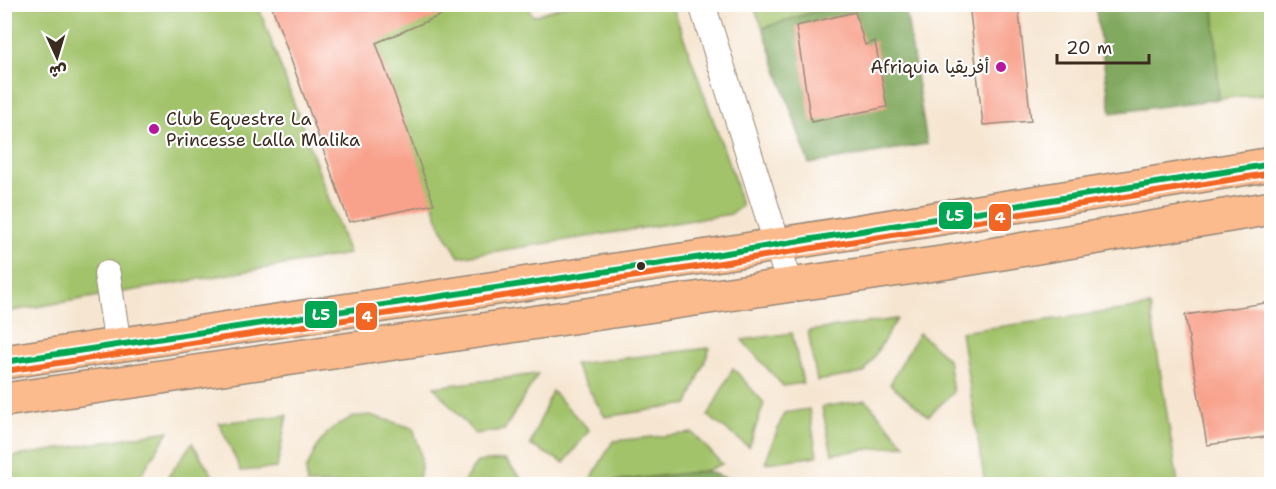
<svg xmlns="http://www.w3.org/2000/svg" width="1276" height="489" font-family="'Shantell Sans','Playpen Sans Arabic',sans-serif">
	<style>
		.green { fill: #a2c36b; stroke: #6e7644; stroke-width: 1.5 }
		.forest { fill: #81a95f; stroke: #5e6a3e; stroke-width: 1.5 }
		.building { fill: #f8a28c }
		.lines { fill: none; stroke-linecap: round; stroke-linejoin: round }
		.minor-casing { stroke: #988878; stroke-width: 28 }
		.trunk-casing { stroke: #988878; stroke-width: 36 }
		.minor { stroke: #fff; stroke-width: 26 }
		.trunk { stroke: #fbbb8d; stroke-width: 33 }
		.bus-1-casing { stroke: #fff; stroke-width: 10 }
		.bus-2-casing { stroke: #fff; stroke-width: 10 }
		.bus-1 { stroke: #00a651; stroke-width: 6 }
		.bus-2 { stroke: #f26522; stroke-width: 6 }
		.poi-dot { fill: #b5179e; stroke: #fff; stroke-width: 2 }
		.bus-dot { fill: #3b2a1e; stroke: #fff; stroke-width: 2 }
		.labels { text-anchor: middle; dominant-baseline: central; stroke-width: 4.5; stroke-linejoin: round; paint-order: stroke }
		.poi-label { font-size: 18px; fill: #3b2a1e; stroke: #fff; text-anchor: end }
		.line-badge { stroke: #fff; stroke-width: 2 }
		.badge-label { font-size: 16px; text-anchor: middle; font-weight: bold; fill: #fff }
	</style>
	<rect width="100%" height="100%" fill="#fff"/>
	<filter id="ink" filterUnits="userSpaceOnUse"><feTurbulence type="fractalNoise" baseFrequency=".0167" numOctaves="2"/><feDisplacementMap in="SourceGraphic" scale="12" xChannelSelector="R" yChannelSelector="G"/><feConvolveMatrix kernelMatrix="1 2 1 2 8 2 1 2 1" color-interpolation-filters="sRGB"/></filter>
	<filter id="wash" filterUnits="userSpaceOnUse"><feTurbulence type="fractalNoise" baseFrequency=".008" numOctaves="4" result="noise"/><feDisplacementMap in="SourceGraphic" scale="24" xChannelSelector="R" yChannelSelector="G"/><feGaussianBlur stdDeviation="1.35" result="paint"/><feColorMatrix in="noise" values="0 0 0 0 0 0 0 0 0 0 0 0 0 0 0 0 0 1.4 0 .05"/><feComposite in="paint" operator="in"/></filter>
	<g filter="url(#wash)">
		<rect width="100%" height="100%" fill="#f6e6d1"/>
		<!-- green -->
		<path class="green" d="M 4,5 L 258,5 L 349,254 L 5,312 Z
			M 362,5 L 527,5 L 533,16 L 567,5 L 672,5 L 734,178 L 741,206 L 731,214 L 459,257 L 442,229 Z
			M 753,5 L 834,5 L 763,28 Z
			M 1214,5 L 1271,5 L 1271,93 L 1219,99 Z
			M 1150,306 L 1178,484 L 985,484 L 961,332 Z
			M 897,319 L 864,373 L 817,381 L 808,331 Z
			M 792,333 L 803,383 L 783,386 L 742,340 Z
			M 919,333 L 948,359 L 953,393 L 928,416 L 890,384 Z
			M 710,348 L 688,404 L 605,417 L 574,364 Z
			M 733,368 L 764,403 L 749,447 L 708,416 Z
			M 538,374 L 504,430 L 475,434 L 434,387 Z
			M 552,391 L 589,430 L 564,463 L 530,445 Z
			M 866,400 L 905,445 L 832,454 L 822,407 Z
			M 809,409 L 817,456 L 765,463 L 784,413 Z
			M 287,415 L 277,468 L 241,471 L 219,423 Z
			M 370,415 L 413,428 C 420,449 425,463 417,484 L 307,484 L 306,470 L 318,445 L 331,429 L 352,417 Z
			M 169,431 L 135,484 L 9,484 L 5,474 L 5,458 Z
			M 693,433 L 722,464 L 705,471 L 588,484 L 613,441 Z
			M 192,443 L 218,484 L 163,484 Z
			M 505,460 L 526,484 L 462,484 L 477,462 Z"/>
		<!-- forest -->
		<path class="forest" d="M 834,5 L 905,5 L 927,144 L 809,164 L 763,28 Z
			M 1095,5 L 1214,5 L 1219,99 L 1111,113 Z
			M 705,471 L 744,484 L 598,484 Z"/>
		<g id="blocks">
			<!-- building -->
			<path class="building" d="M 271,4 L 467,4 L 376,43 L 434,204 L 349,222 Z
				M 969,4 L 1018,4 L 1031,121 L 983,125 Z
				M 855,12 L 865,45 L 875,41 L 887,107 L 811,122 L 796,26 Z
				M 1272,302 L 1272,436 L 1207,445 L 1185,315 Z"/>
		</g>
	</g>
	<g filter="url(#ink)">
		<use href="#blocks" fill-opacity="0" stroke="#988878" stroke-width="1.5"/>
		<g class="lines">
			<!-- minor casing -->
			<g class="minor-casing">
				<path id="minor" d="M 702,4 L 790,285
					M 107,274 L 118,345"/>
			</g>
			<!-- trunk casing -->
			<g class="trunk-casing">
				<path id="trunk" d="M 4,362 L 702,257 L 1272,164
					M 4,400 L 948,262 L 1272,208"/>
			</g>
			<!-- minor -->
			<use href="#minor" class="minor"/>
			<!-- trunk -->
			<use href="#trunk" class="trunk"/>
			<!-- bus-1 casing -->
			<g class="bus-1-casing">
				<path id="bus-1" d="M 4,362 L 702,257 L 1272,164"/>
			</g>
			<!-- bus-2 casing -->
			<g class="bus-2-casing">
				<path id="bus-2" d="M 5,371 L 703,266 L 1272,173"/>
			</g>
			<!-- bus-1 -->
			<use href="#bus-1" class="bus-1"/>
			<!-- bus-2 -->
			<use href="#bus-2" class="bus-2"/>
		</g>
	</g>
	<!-- markers -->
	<g class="poi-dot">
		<circle cx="1001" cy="67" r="6"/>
		<circle cx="154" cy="129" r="6"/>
	</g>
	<circle class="bus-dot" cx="641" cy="266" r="5"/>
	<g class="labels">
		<!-- poi labels -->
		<g class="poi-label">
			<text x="989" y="67">Afriquia أفريقيا</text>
			<text x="166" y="119" text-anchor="start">Club Equestre La<tspan x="166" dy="21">Princesse Lalla Malika</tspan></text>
		</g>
	</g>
	<g class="line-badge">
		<rect x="938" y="201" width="35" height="29" rx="6" fill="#00a651"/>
		<rect x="988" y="203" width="24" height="29" rx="6" fill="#f26522"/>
		<rect x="304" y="300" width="34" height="29" rx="6" fill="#00a651"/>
		<rect x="355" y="302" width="23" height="29" rx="6" fill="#f26522"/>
	</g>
	<g class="badge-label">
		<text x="955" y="221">L5</text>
		<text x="1000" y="223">4</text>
		<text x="321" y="320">L5</text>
		<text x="367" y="322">4</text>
	</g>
	<!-- margin -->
	<rect width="1276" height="489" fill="none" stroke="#fff" stroke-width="24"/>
	<!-- north arrow -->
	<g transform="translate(57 57) rotate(176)" stroke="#ffffff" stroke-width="4.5" paint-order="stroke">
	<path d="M0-4.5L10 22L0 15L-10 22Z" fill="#3b2a1e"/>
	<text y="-9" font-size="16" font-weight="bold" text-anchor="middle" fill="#3b2a1e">ش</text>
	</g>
	<!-- scale -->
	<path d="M1057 54v9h92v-9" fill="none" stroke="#3b2a1e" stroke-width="3"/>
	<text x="1066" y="54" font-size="18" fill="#3b2a1e" stroke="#ffffff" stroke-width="4.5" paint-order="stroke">20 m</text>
</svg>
